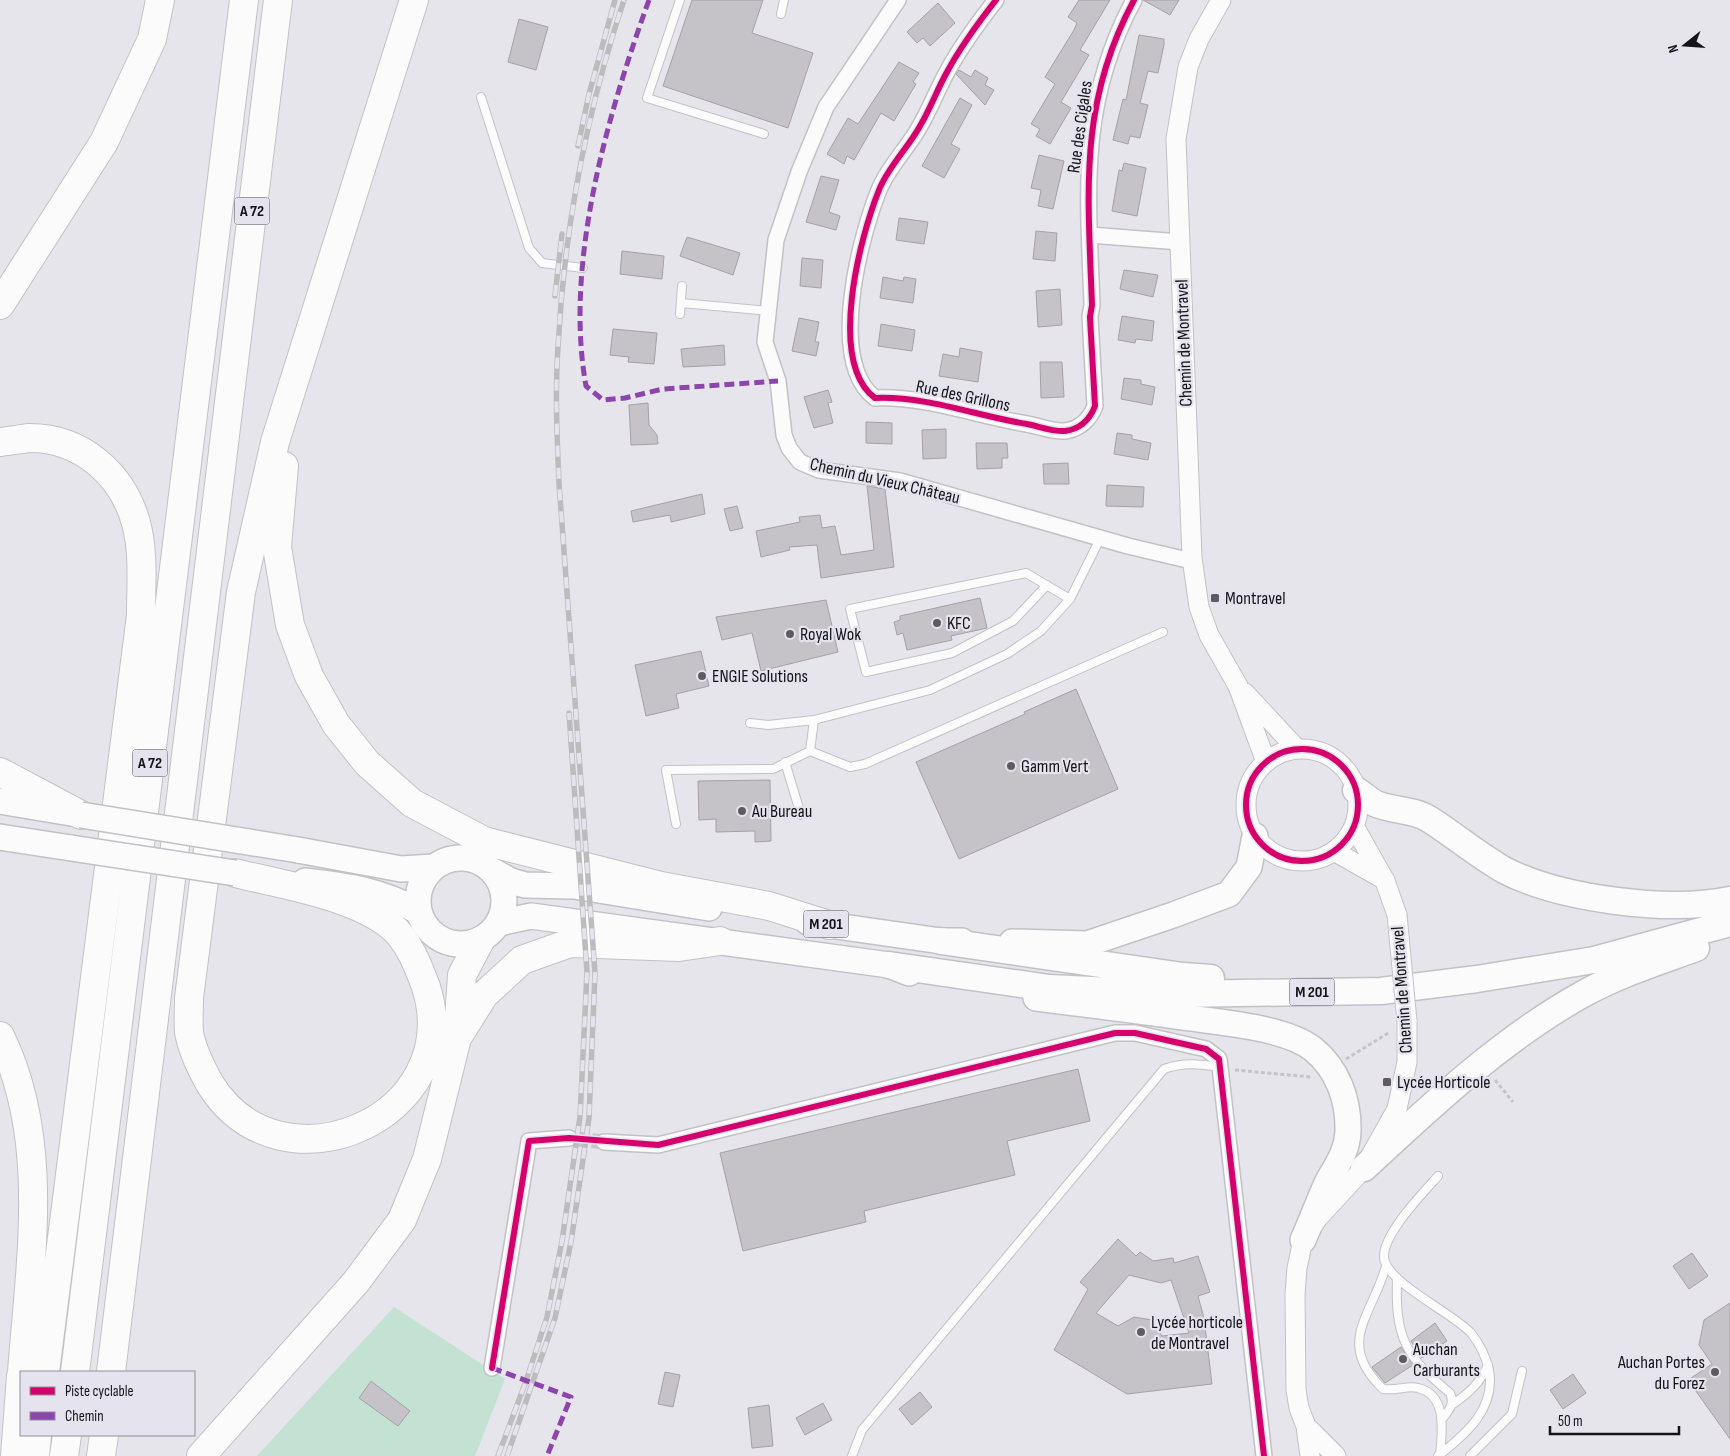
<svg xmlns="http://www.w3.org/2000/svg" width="1730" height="1456" font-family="'Sofia Sans Condensed',sans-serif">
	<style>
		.green { fill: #c4e2d4 }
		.building { fill: #c5c3c7; stroke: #a4a2a6; fill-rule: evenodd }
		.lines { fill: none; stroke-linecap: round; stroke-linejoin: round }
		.minor-tunnel { stroke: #c6c6cb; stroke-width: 15; stroke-dasharray: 15 8; stroke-linecap: butt }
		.service-casing { stroke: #c2c2c6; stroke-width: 10 }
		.minor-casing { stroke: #c2c2c6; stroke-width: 18 }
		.tertiary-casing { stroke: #c2c2c6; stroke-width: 21 }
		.primary-casing { stroke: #c2c2c6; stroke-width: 28 }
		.trunk-casing { stroke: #c2c2c6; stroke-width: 29 }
		.motorway-casing { stroke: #c2c2c6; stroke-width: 30 }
		.path { stroke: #c5c4c6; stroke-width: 3; stroke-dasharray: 4 2.5; stroke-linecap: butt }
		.service { stroke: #fbfbfc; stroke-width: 8 }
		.minor { stroke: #fbfbfc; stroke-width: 15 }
		.tertiary { stroke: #fbfbfc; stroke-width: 19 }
		.primary { stroke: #fbfbfc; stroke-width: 25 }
		.trunk { stroke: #fbfbfc; stroke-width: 26 }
		.motorway { stroke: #fbfbfc; stroke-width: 28 }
		.rail-casing { stroke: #bcbcbe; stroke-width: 5.5 }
		.rail { stroke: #e5e3ed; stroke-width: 4; stroke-dasharray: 11; stroke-linecap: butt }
		.tertiary-bridge-casing { stroke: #c2c2c6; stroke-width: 21; stroke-linecap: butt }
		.primary-bridge-casing { stroke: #c2c2c6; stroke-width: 28; stroke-linecap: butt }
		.tertiary-bridge { stroke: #fbfbfc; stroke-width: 19 }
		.primary-bridge { stroke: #fbfbfc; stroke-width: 25 }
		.quiet { stroke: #8e44ad; stroke-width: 5; stroke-dasharray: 10 5; stroke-linecap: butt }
		.cycleway-casing { stroke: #e5e3ed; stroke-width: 9 }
		.cycleway { stroke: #d6006c; stroke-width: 6 }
		.poi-dot { fill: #5e5c61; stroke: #e5e3ed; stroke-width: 2 }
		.labels { text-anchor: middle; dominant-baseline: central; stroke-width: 4.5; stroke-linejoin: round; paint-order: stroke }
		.shield { fill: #e5e3ed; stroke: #535157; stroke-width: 1 }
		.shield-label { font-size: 16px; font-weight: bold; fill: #141317 }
		.street-label { font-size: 18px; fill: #141317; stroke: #e5e3ed }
		.poi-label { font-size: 18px; fill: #141317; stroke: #e5e3ed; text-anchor: start }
	</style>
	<rect width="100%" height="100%" fill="#e6e5eb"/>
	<!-- green -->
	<path class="green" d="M 394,1307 L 505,1379 L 475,1456 L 257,1456 Z"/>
	<!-- building -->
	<path class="building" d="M 692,0 L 763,0 L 752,33 L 813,53 L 788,128 L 663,86 Z
		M 1079,0 L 1110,0 L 1080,50 L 1089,55 L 1061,102 L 1071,108 L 1050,144 L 1036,136 L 1040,129 L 1031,124 L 1055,84 L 1045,77 L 1074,30 L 1077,23 L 1068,17 Z
		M 1143,0 L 1179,0 L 1170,15 Z
		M 938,3 L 955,23 L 930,46 L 923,38 L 917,43 L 907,32 Z
		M 519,19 L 548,27 L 536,70 L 508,62 Z
		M 1139,35 L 1164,39 L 1164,45 L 1158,73 L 1148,71 L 1140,103 L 1148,105 L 1140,138 L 1130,136 L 1128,144 L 1113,140 L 1123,99 L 1126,100 Z
		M 899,62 L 919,73 L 913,82 L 916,84 L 894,121 L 881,113 L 854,160 L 847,156 L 844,164 L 827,154 L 848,118 L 858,124 Z
		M 959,70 L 971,77 L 975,70 L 988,78 L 985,85 L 994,90 L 985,105 L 956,74 Z
		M 960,98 L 972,105 L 951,144 L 960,149 L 944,178 L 922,166 Z
		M 1039,155 L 1064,161 L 1053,209 L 1038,206 L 1041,190 L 1031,188 Z
		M 1124,163 L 1146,168 L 1137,216 L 1112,211 L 1119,170 L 1122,171 Z
		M 821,176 L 839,180 L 829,212 L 840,216 L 836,230 L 806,222 Z
		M 899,218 L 928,222 L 924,244 L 896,240 Z
		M 1036,231 L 1057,233 L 1055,261 L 1033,259 Z
		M 687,237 L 740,253 L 733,275 L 680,256 Z
		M 622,251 L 664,256 L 662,279 L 620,274 Z
		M 802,258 L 823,260 L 821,288 L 800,286 Z
		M 1124,270 L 1158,275 L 1153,297 L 1120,289 Z
		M 883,277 L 903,281 L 904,277 L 916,279 L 913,303 L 880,298 Z
		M 1060,289 L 1062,325 L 1038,327 L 1036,291 Z
		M 1122,316 L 1154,321 L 1152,341 L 1136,339 L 1135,343 L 1118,340 Z
		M 799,318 L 819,322 L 815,342 L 819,342 L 816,356 L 792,351 Z
		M 881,324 L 915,330 L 912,351 L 878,346 Z
		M 613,329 L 657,333 L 654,364 L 628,362 L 629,357 L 610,355 Z
		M 724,345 L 725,365 L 683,367 L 681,349 Z
		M 960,348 L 982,352 L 978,382 L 939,376 L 943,354 L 959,357 Z
		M 1040,362 L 1062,362 L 1064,397 L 1041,398 Z
		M 1124,378 L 1141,380 L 1141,384 L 1155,387 L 1152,405 L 1121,399 Z
		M 828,390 L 832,402 L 828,403 L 833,423 L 814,428 L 804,397 Z
		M 648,403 L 649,425 L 657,435 L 658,444 L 631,445 L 629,405 Z
		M 866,422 L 892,423 L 892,444 L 866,443 Z
		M 946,429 L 946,458 L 923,459 L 922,430 Z
		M 1117,433 L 1132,435 L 1132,439 L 1151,443 L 1148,460 L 1114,454 Z
		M 976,443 L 1007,443 L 1008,458 L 1002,458 L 1002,468 L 977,469 Z
		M 1068,463 L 1069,484 L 1044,484 L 1043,464 Z
		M 1107,485 L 1144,487 L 1143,507 L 1106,506 Z
		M 867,486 L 885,489 L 894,567 L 821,578 L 817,545 L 789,547 L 790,550 L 761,557 L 756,531 L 800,522 L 799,517 L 820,515 L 822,528 L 835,526 L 841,555 L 874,550 Z
		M 702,494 L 705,514 L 671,522 L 670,515 L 633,522 L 631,511 Z
		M 737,506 L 743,528 L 730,531 L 724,509 Z
		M 980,598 L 987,628 L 951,636 L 952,640 L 907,650 L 903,633 L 897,635 L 894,622 L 900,620 L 900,616 Z
		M 826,600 L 838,652 L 761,671 L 752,633 L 722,640 L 716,617 Z
		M 701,651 L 709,686 L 676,694 L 679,708 L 646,716 L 635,665 Z
		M 1076,689 L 1118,789 L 959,859 L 916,762 L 1025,714 L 1024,712 Z
		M 770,780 L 771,841 L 755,842 L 755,831 L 716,832 L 716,819 L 699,820 L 698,781 Z
		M 1078,1069 L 1090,1121 L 1007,1141 L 1015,1175 L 864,1211 L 866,1222 L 743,1251 L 720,1153 Z
		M 1118,1239 L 1136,1256 L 1140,1252 L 1153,1261 L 1173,1258 L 1174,1263 L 1198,1256 L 1210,1292 L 1198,1296 L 1204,1318 L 1212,1384 L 1127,1394 L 1054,1350 L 1088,1289 L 1080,1282 ZM 1129,1275 L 1161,1283 L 1171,1280 L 1189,1333 L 1162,1336 L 1152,1320 L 1134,1317 L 1118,1326 L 1096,1313 Z
		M 1692,1253 L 1708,1276 L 1689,1289 L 1673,1266 Z
		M 1730,1303 L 1730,1439 L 1688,1380 L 1712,1364 L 1699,1345 L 1704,1320 Z
		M 1435,1323 L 1447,1341 L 1422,1358 L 1411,1341 Z
		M 1401,1347 L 1413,1365 L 1385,1383 L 1372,1367 Z
		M 665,1372 L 680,1375 L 673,1407 L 658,1404 Z
		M 1573,1374 L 1586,1393 L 1563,1409 L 1550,1390 Z
		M 371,1381 L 410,1411 L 398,1426 L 359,1398 Z
		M 920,1392 L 932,1407 L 912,1425 L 899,1409 Z
		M 823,1403 L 832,1420 L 805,1435 L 796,1418 Z
		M 769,1405 L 773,1446 L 752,1448 L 748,1408 Z"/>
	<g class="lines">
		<!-- minor-tunnel -->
		<path class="minor-tunnel" d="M 569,1138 L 604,1142"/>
		<!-- service casing -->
		<g class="service-casing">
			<path id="service" d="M 680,0 L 647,98 L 764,134
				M 781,14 L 784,0
				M 481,97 L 529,248 L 542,263 L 583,268
				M 681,303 L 769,311
				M 680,314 L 682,286
				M 1101,537 L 1070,599 L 1041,631 L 1007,654 L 930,690 L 814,720 L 810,751 L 850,767 L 865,764 L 1163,632
				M 1047,585 L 1013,621 L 952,653 L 866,672 L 850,609 L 1026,573 L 1070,599
				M 750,723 L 768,725 L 814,720
				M 785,762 L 801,815
				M 676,824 L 666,770 L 773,769 L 810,751
				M 1438,1176 C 1423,1193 1383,1234 1384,1257 C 1385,1282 1453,1313 1471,1333 C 1479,1343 1486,1357 1489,1370 C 1496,1409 1466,1434 1438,1456
				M 1386,1266 C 1372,1316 1335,1343 1383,1389 C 1397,1391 1408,1385 1418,1388 C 1448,1395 1442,1433 1440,1455
				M 1397,1278 C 1395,1338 1405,1356 1450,1393 C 1455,1404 1449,1410 1443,1418
				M 1453,1404 C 1469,1393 1480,1383 1488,1365
				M 852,1456 L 862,1430 L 1164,1069 C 1184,1062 1200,1064 1220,1067
				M 1470,1456 L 1512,1414 L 1522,1371"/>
		</g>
		<!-- minor casing -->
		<g class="minor-casing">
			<path id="minor" d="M 898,0 L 826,107 L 799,172 L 776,240 L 765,342 L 778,381 L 784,435 L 789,448 L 800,462 L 819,470 L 900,481 L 1128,546 L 1183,559 L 1192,558
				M 996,0 C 978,23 961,46 947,72 C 937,90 930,109 920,126 C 908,148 888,167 879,190 C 860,237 827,362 875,398 C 927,396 977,416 1027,424 C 1038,426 1053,432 1065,431 C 1080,429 1090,419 1095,406 L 1090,317 L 1092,305 C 1088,192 1078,104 1134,0
				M 1090,235 L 1180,242
				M 604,1142 L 658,1145 L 1115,1033 L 1135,1033 L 1206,1049 L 1219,1059 L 1220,1067 L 1264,1456
				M 492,1368 L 529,1141 L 569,1138"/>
		</g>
		<!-- tertiary casing -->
		<g class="tertiary-casing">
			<path id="tertiary" d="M 1221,0 L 1199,39 L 1188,67 L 1176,139 L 1192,558 L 1199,607 L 1209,635 L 1238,686 L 1266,762
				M 1245,693 L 1297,749
				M1246 805a56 56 0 1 1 112 0a56 56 0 1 1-112 0Z
				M 1354,826 L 1385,881 L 1397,915
				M 1334,851 L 1385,880
				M 1306,1426 L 1336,1456
				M 1310,1456 L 1306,1426 L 1299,1408 L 1296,1390 L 1295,1294 L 1297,1268 L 1303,1240 L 1318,1218 L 1364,1168 L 1397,1109 L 1407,1062 L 1407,1021"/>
		</g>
		<!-- primary casing -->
		<g class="primary-casing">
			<path id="primary" d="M 0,801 L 71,813
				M 0,837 L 71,848
				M 298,850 L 401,869 L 433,867
				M418 901a43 43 0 1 1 86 0a43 43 0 1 1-86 0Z
				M 493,871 L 511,881 L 525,885 L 574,886 L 709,908
				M 305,881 C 348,886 381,890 419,912
				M 808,922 L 941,941 L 962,941
				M 499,923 L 531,916 L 889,965 L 909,973
				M 1012,942 L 1087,944 L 1173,915 L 1229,894 L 1249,867 L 1255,836
				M 1036,998 C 1084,1004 1133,1010 1182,1017 C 1218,1022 1285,1027 1313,1049 C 1338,1069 1349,1101 1348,1132 C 1347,1152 1337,1165 1328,1181 C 1319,1200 1312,1220 1303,1240"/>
		</g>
		<!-- trunk casing -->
		<g class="trunk-casing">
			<path id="trunk" d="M 1356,790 C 1362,794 1368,799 1374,803 C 1391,811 1413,809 1429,819 C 1454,835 1478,855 1504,870 C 1560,899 1668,913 1730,900
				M 941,941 L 1183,976 L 1211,978
				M 889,965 L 1049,988 L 1178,994 L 1381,991 L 1477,979 L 1594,960 L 1730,923
				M 1364,1168 C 1432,1105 1502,1039 1583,994 C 1619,974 1658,962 1696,948"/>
		</g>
		<!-- motorway casing -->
		<g class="motorway-casing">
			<path id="motorway" d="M 0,305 L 104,142 L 152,39 L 160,0
				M 0,442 C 10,441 20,439 30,438 C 82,438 123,475 136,523 C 144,552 141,585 141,615 L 45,1372
				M 284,466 L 277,547 L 290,625 L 309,676 L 336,724 L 367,763 L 412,803 L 484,841 L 661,886 L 769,906 L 829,925
				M 0,772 L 81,815
				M 235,873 C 283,885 352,895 391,926 C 408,939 419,968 426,987 C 467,1117 281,1199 210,1084 C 201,1068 192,1050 189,1032 C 188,1021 189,1009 189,998 L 241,592 L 275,442 L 414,0
				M 458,1034 L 462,975 L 480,941
				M 0,1036 C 51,1139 30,1262 22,1372
				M 75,1372 L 244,0
				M 111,1372 L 278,0
				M 15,1456 L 21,1376
				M 35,1456 L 37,1435
				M 64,1456 L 67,1435
				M 101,1456 L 104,1435
				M 201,1456 L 356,1282 L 402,1220 L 427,1159 L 457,1038 L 484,995 L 522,960 L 570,943 L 679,947 L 720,941"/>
		</g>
		<!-- path -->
		<path class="path" d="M 1346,1059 L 1390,1032
			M 1235,1070 L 1311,1077
			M 1495,1080 L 1513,1102"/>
		<!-- service -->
		<use href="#service" class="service"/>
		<!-- minor -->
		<use href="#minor" class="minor"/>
		<!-- tertiary -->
		<use href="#tertiary" class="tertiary"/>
		<!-- primary -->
		<use href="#primary" class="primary"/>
		<!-- trunk -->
		<use href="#trunk" class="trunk"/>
		<!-- motorway -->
		<use href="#motorway" class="motorway"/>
		<!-- rail casing -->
		<g class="rail-casing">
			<path id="rail" d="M 578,146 L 589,94 L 615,0
				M 555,296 L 562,234
				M 498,1456 L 526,1381 L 547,1317 L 562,1241 L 580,1117 L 587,972 L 569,713
				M 507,1456 L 555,1318 L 571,1242 L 589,1118 L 595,973 L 559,483 C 557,438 555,392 558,347 C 564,230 587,111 624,0"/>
		</g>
		<!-- rail -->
		<use href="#rail" class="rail"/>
		<!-- tertiary-bridge casing -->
		<g class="tertiary-bridge-casing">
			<path id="tertiary-bridge" d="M 1397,915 L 1407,1021"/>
		</g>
		<!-- primary-bridge casing -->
		<g class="primary-bridge-casing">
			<path id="primary-bridge" d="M 81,815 L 298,850
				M 71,848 L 235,873"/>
		</g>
		<!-- tertiary-bridge -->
		<use href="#tertiary-bridge" class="tertiary-bridge"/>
		<!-- primary-bridge -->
		<use href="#primary-bridge" class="primary-bridge"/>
		<!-- quiet -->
		<path class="quiet" d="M 649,0 C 607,116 564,264 586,386 L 603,400 L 625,398 L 663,389 L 778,381
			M 492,1368 L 571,1397 L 547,1456"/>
		<!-- cycleway casing -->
		<g class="cycleway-casing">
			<path id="cycleway" d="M 996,0 C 978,23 961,46 947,72 C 937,90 930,109 920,126 C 908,148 888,167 879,190 C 860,237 827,362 875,398 C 927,396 977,416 1027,424 C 1038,426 1053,432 1065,431 C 1080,429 1090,419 1095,406 L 1090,317 L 1092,305 C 1088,192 1078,104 1134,0
				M1246 805a56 56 0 1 1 112 0a56 56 0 1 1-112 0Z
				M 492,1368 L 529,1141 L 569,1138 L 658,1145 L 1115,1033 L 1135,1033 L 1206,1049 L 1219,1059 L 1264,1456"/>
		</g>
		<!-- cycleway -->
		<use href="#cycleway" class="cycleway"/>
	</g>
	<!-- markers -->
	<g class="poi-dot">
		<rect x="1210" y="593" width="10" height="10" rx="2.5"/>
		<circle cx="937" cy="623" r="5"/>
		<circle cx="790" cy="634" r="5"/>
		<circle cx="702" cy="676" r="5"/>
		<circle cx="1011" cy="766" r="5"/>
		<circle cx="742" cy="811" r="5"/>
		<rect x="1382" y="1077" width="10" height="10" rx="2.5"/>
		<circle cx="1141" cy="1332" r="5"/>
		<circle cx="1403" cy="1359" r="5"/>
		<circle cx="1715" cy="1372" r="5"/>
	</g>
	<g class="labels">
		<!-- shield labels -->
		<g class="shield">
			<rect x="234.5" y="197.5" width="35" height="27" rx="4"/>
			<rect x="132.5" y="749.5" width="35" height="27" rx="4"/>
			<rect x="803.5" y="910.5" width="45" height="27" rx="4"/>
			<rect x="1289.5" y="978.5" width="45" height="27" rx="4"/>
		</g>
		<g class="shield-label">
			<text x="252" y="211">A 72</text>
			<text x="150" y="763">A 72</text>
			<text x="826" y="924">M 201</text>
			<text x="1312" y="992">M 201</text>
		</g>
		<!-- street labels -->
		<g class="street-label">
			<text transform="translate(1080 127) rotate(-82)">Rue des Cigales</text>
			<text transform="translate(1184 343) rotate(-92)">Chemin de Montravel</text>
			<text transform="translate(963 396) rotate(12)">Rue des Grillons</text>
			<text transform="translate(885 481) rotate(13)">Chemin du Vieux Château</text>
			<text transform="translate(1402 990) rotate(-94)">Chemin de Montravel</text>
		</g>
		<!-- poi labels -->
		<g class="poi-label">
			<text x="1225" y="598">Montravel</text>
			<text x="947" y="623">KFC</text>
			<text x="800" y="634">Royal Wok</text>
			<text x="712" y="676">ENGIE Solutions</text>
			<text x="1021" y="766">Gamm Vert</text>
			<text x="752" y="811">Au Bureau</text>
			<text x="1397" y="1082">Lycée Horticole</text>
			<text x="1151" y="1322">Lycée horticole<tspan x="1151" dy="21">de Montravel</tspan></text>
			<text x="1413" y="1349">Auchan<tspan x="1413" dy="21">Carburants</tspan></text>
			<text x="1705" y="1362" text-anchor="end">Auchan Portes<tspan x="1705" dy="21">du Forez</tspan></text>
		</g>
	</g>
	<!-- legend -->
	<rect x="20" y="1371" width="175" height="65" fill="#e5e3ed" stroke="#919097"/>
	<rect x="30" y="1387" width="25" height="8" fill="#d6006c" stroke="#919097"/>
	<text x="65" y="1396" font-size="15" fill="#141317">Piste cyclable</text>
	<rect x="30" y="1412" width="25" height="8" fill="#8e44ad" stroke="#919097"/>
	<text x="65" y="1421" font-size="15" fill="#141317">Chemin</text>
	<!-- north arrow -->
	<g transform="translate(1685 45) rotate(253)" stroke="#e5e3ed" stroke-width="4" paint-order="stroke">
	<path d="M0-4L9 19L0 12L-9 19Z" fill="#141317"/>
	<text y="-8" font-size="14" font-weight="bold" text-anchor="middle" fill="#141317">N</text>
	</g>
	<!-- scale -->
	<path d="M1550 1426v8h129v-8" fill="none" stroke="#141317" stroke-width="2.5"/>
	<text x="1558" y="1426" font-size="15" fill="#141317" stroke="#e5e3ed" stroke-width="4" paint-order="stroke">50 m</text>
</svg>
